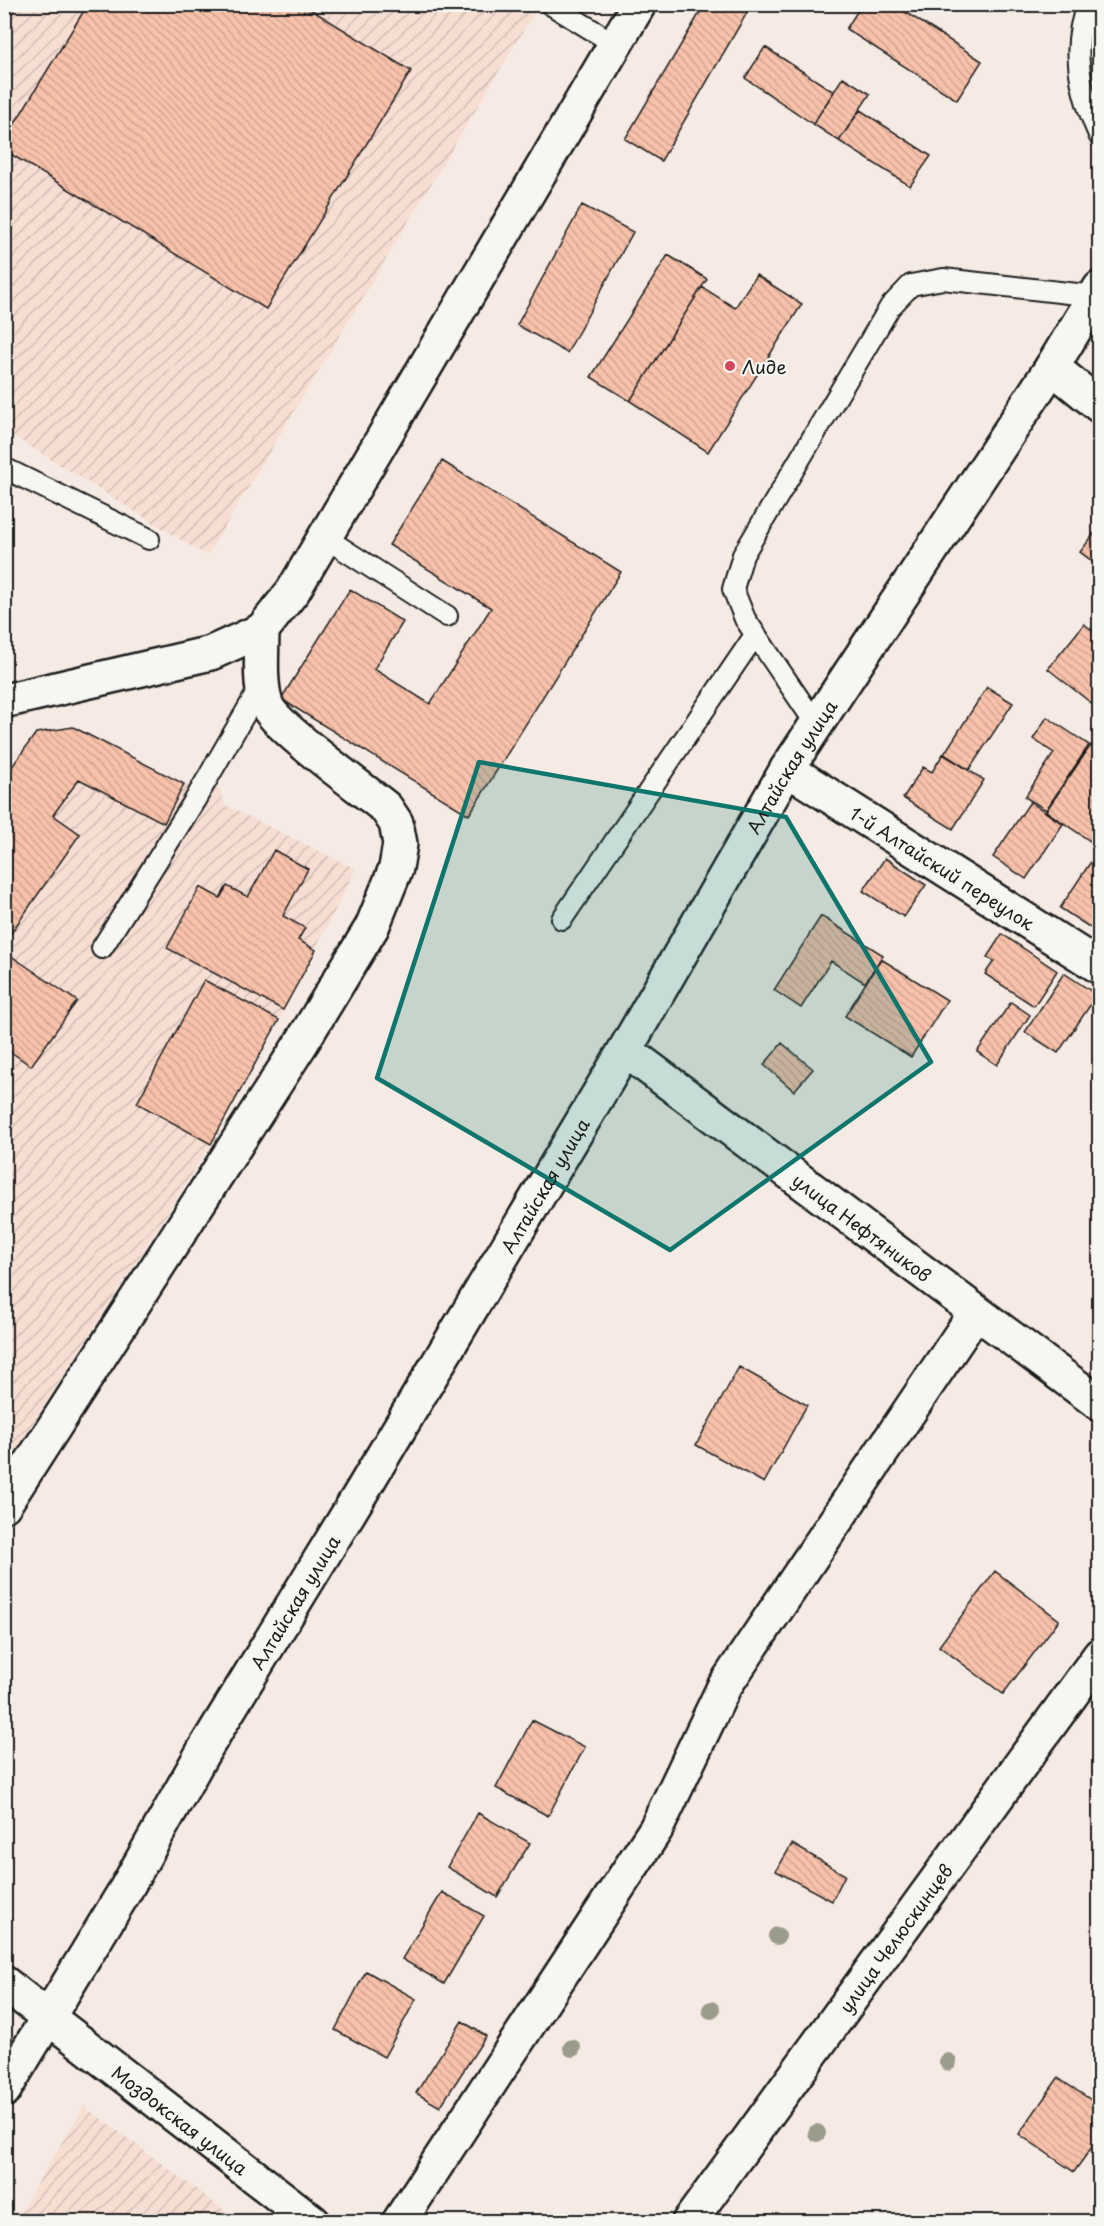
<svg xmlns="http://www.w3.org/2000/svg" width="1104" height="2226" font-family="'Playpen Sans',sans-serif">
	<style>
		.industrial { fill: url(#industrial-furrows) }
		.building { fill: url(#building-back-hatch); stroke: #1c1c1c; stroke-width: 1.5 }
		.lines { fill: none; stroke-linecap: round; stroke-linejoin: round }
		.lane-casing { stroke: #1c1c1c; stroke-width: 24 }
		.street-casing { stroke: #1c1c1c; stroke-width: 38 }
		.secondary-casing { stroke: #1c1c1c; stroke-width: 38 }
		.lane { stroke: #f6f6f2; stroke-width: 20 }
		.street { stroke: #f6f6f2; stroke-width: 33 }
		.secondary { stroke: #f6f6f2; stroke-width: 33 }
		.tree { fill: #9a9b8b }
		.marked { fill: #0f766e; fill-opacity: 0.2; stroke: #0f766e; stroke-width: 4.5; stroke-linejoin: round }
		.poi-dot { fill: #d1495b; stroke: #f6f6f2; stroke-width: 2 }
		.labels { text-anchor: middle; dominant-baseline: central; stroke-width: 4.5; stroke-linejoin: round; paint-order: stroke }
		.poi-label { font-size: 18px; fill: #1c1c1c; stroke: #f6f6f2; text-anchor: start }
		.street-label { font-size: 18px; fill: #1c1c1c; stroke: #f6f6f2 }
	</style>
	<defs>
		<pattern id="industrial-furrows" width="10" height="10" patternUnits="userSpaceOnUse" patternTransform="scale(1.5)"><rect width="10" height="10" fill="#f6ded3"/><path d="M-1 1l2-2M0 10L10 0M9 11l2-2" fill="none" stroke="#d2beb5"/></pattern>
		<pattern id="building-back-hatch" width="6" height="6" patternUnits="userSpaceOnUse" patternTransform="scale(1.5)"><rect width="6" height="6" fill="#f7c1aa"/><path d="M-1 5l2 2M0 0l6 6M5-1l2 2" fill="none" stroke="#d3a592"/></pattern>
	</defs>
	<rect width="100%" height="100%" fill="#f6ebe4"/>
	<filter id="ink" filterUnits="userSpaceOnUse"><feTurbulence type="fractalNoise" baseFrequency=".0167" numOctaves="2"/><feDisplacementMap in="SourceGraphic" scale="12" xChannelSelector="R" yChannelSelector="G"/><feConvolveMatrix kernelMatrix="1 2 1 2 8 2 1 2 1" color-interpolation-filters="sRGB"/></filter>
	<g filter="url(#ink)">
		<!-- industrial -->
		<path class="industrial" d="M 4,5 L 539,5 L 207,556 L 5,431 Z
			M 73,727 L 184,784 L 200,780 L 220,790 L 225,805 L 356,869 L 279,1020 L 211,1144 L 5,1468 L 5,778 L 36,733 Z
			M 84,2106 L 235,2218 L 239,2221 L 14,2221 Z"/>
		<!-- building -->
		<path class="building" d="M 4,4 L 17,4 L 4,25 Z
			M 88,4 L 302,4 L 411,71 L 266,309 L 4,150 L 4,141 Z
			M 705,4 L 752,4 L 661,161 L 625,139 Z
			M 862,4 L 893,4 L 982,61 L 957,100 L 846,29 Z
			M 765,47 L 834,92 L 813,124 L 745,78 Z
			M 843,77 L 870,94 L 839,141 L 813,124 Z
			M 860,110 L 931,156 L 910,186 L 839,141 Z
			M 582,205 L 633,232 L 567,353 L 517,325 Z
			M 668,255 L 707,279 L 630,401 L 591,377 Z
			M 756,275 L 802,304 L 708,452 L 630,401 L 702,287 L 735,308 Z
			M 442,461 L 621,572 L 469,815 L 281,699 L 350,589 L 403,622 L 374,669 L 430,704 L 491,608 L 389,545 Z
			M 1100,526 L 1100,567 L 1080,552 Z
			M 1084,624 L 1100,636 L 1100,710 L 1048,669 Z
			M 987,687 L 1013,703 L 969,770 L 944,754 Z
			M 1047,717 L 1089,745 L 1046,810 L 1025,797 L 1054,753 L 1033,739 Z
			M 73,727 L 184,784 L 164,823 L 79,779 L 53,815 L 80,834 L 4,943 L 4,778 L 36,733 Z
			M 1091,745 L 1100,750 L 1099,847 L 1046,811 Z
			M 943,754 L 984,780 L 953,829 L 903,798 L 923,767 L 932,772 Z
			M 1030,802 L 1063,824 L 1026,879 L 993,857 Z
			M 1100,848 L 1100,934 L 1060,908 Z
			M 274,850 L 308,869 L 283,916 L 305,928 L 298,940 L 316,950 L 283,1010 L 167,948 L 200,887 L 220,898 L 227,886 L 248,897 Z
			M 885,858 L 926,885 L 904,917 L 863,891 Z
			M 821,916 L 883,955 L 865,983 L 831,961 L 801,1008 L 774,990 Z
			M 1002,934 L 1057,971 L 1034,1006 L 985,974 L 994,961 L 987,957 Z
			M 4,951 L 77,1001 L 31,1066 L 4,1047 Z
			M 881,959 L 947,1000 L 911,1057 L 845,1016 Z
			M 1064,973 L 1097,995 L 1058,1053 L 1025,1032 Z
			M 204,980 L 279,1020 L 211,1144 L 137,1103 Z
			M 1011,1002 L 1030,1015 L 997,1065 L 977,1052 Z
			M 782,1043 L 813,1069 L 794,1091 L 764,1065 Z
			M 739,1367 L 807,1405 L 764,1483 L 696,1445 Z
			M 995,1571 L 1059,1620 L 1003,1694 L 939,1646 Z
			M 532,1720 L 585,1747 L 548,1816 L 496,1788 Z
			M 478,1813 L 530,1843 L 497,1897 L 447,1867 Z
			M 792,1844 L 845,1875 L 832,1901 L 776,1871 Z
			M 442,1892 L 484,1916 L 444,1984 L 402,1959 Z
			M 366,1971 L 416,1999 L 384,2057 L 335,2030 Z
			M 462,2021 L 486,2036 L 440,2107 L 416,2093 Z
			M 1058,2078 L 1100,2106 L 1100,2136 L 1074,2172 L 1019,2134 Z"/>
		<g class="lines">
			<!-- lane casing -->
			<g class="lane-casing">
				<path id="lane" d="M 550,4 L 615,44
					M 1088,4 C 1069,48 1081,96 1100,137
					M 4,468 L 149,539
					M 324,537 L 447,616
					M 816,724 L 745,619 L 733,589 L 743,555 L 890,307 L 911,285 L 943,279 L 1095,296
					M 562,919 L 755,635
					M 102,948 L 195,800 L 262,684"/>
			</g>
			<!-- street casing -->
			<g class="street-casing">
				<g id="street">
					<path d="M 1052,367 L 1100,406"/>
					<path id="s1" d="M 787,769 L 1100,967"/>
					<path id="s2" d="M 625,1050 L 1100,1404"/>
					<path d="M 4,1505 L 302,1042 L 372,927 L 396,868 L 400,844 L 396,823 L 386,808 C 364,790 273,725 266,704 C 259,681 262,654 262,630"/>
					<path d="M 4,1983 L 49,2018"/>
					<path d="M 399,2222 L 656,1829 L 724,1687 L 976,1312"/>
					<path id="s3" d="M 689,2222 L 1100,1655"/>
				</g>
			</g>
			<!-- secondary casing -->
			<g class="secondary-casing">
				<g id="secondary">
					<path d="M 4,701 L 211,653 L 262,630 L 293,591 L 639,4"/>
					<path id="s4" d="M 49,2018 L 313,2222"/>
					<path id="s5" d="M 4,2090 L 126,1889 L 203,1752 L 359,1496 L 625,1050 L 787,769 L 1052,367 L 1100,288"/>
				</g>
			</g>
			<!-- lane -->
			<use href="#lane" class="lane"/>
			<!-- street -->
			<use href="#street" class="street"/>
			<!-- secondary -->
			<use href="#secondary" class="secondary"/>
		</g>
		<!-- trees -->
		<g class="tree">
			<circle cx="777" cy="1936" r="9"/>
			<circle cx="711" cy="2010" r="9"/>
			<circle cx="572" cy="2048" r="9"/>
			<circle cx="948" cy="2062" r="9"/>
			<circle cx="817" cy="2133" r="9"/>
		</g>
	</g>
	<!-- marked area -->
	<path class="marked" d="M 479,762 L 786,817 L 931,1062 L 670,1250 L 377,1078 Z"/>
	<!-- markers -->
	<circle class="poi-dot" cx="730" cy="366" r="6"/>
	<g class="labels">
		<!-- poi labels -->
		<g class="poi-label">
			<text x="742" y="366">Лиде</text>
		</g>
		<!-- street labels -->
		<g class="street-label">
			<text stroke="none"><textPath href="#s5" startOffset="1540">Алтайская улица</textPath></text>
			<text stroke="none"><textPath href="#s1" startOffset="184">1-й Алтайский переулок</textPath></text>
			<text stroke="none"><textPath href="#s5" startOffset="1054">Алтайская улица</textPath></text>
			<text stroke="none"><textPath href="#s2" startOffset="296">улица Нефтяников</textPath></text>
			<text stroke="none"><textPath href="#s5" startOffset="568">Алтайская улица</textPath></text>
			<text stroke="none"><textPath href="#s3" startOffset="351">улица Челюскинцев</textPath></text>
			<text stroke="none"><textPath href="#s4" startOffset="166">Моздокская улица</textPath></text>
		</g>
	</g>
	<!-- margin -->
	<rect width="1104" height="2226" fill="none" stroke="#f6f6f2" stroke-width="24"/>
	<rect x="12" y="12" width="1080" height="2202" fill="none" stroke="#1c1c1c" stroke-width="2" filter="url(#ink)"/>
</svg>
